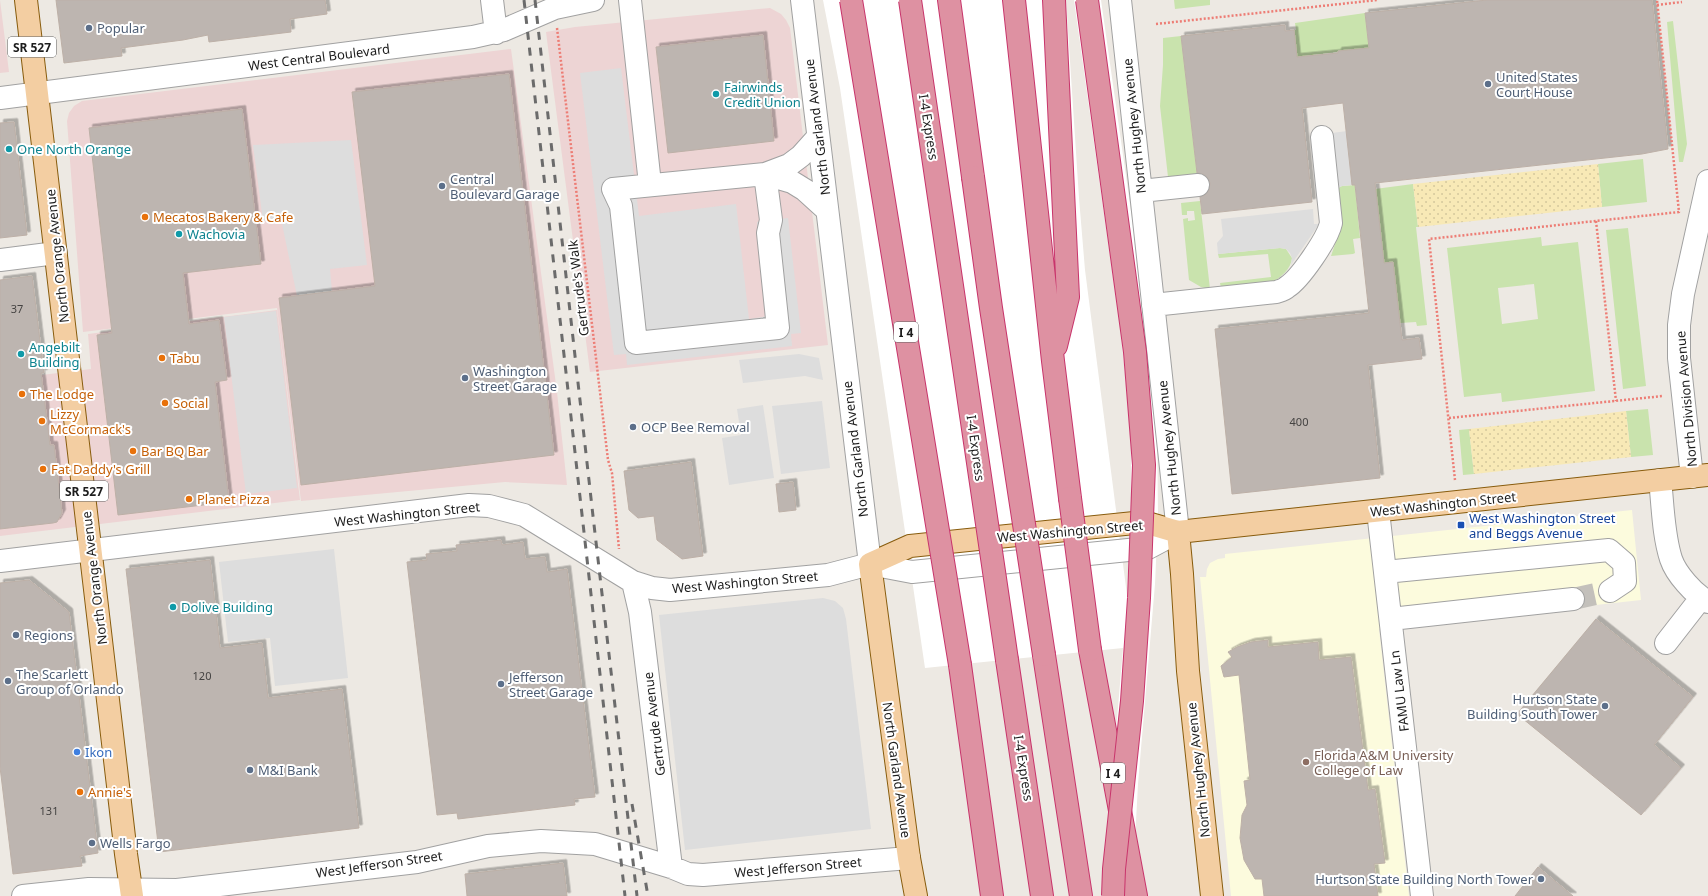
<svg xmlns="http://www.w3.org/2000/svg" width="1708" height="896" font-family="'Noto Sans',sans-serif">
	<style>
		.commercial { fill: #edd4d4 }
		.education { fill: #fcfbdd }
		.grass { fill: #c9e3ad; fill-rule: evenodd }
		.sand { fill: url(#sand-dots) }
		.parking { fill: #ddd }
		.pier { fill: #fff }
		.building { fill: #bdb5b0; stroke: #bdb0a7; filter: url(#shadow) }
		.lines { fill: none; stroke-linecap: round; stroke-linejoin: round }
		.minor-tunnel { stroke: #c3c0bb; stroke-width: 22; stroke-dasharray: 22 11; stroke-linecap: butt }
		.minor-casing { stroke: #a1a1a1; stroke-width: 24 }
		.major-casing { stroke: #885c0d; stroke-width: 24 }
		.highway-casing { stroke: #c8346b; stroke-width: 24 }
		.path { stroke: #ed7d75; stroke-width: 2.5; stroke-dasharray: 2 2; stroke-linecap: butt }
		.minor { stroke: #fff; stroke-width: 22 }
		.major { stroke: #f3cea2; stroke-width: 22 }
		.highway { stroke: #de91a2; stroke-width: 22 }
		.rail { stroke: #6b6b6b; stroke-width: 3; stroke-dasharray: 8 8; stroke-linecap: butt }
		.highway-bridge-casing { stroke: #c8346b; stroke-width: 24; stroke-linecap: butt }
		.highway-bridge { stroke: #de91a2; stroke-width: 22 }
		.service-dot { fill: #5c6f8a; stroke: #fff; stroke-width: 1.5 }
		.culture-dot { fill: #0f9aa8; stroke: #fff; stroke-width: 1.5 }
		.food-dot { fill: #e8710a; stroke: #fff; stroke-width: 1.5 }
		.transit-dot { fill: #1a4fb4; stroke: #fff; stroke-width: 1.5 }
		.shop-dot { fill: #3f7fe0; stroke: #fff; stroke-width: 1.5 }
		.education-dot { fill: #8d6e63; stroke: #fff; stroke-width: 1.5 }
		.labels { text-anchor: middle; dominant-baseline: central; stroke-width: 4; stroke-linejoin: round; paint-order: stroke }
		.number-label { font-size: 11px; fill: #454342 }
		.shield { fill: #fff; stroke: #616161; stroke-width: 1 }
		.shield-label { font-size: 12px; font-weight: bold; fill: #1d1d1d }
		.service-label { font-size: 13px; fill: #4e5e75; stroke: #fff; text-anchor: start }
		.street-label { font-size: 13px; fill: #1d1d1d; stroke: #fff }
		.culture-label { font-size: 13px; fill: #0d838f; stroke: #fff; text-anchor: start }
		.food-label { font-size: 13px; fill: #c56008; stroke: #fff; text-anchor: start }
		.transit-label { font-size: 13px; fill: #164399; stroke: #fff; text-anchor: start }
		.shop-label { font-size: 13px; fill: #366cbe; stroke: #fff; text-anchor: start }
		.education-label { font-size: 13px; fill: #785e54; stroke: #fff; text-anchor: start }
	</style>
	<defs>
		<pattern id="sand-dots" width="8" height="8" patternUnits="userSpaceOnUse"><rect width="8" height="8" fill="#f8e9b6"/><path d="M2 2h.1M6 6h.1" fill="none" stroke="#d4c79c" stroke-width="1.8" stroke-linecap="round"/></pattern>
		<filter id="shadow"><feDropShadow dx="3.5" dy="-3.5" stdDeviation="0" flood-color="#0004"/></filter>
	</defs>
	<rect width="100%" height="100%" fill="#ede9e3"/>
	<!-- commercial -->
	<path class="commercial" d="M 0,0 L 9,72 L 0,73 Z
		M 770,8 L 781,14 L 786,20 L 790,28 L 828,345 L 590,372 L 546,32 L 575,27 Z
		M 511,49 L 557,392 L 567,485 L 505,482 L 301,501 L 277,308 L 83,332 L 67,121 L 69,113 L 74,106 L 82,101 Z
		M 277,310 L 300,500 L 0,536 L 0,380 L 91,369 L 88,334 Z"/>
	<!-- education -->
	<path class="education" d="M 1632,510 L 1641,600 L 1379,629 L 1409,896 L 1231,896 L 1200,577 L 1206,577 L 1207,569 L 1210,563 L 1218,559 L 1225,558 L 1225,554 Z"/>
	<!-- grass -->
	<path class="grass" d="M 1174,0 L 1210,0 L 1210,5 L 1175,9 Z
		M 1365,13 L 1369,48 L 1297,57 L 1294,30 L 1296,30 L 1295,23 Z
		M 1673,21 L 1687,144 L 1683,162 L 1679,162 L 1667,22 Z
		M 1181,36 L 1197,174 L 1168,177 L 1160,106 L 1163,65 L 1163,38 Z
		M 1643,159 L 1647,202 L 1602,207 L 1598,164 Z
		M 1413,184 L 1418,227 L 1416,227 L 1427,325 L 1417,326 L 1416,322 L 1400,323 L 1384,263 L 1375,189 Z
		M 1355,185 L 1360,238 L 1353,239 L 1355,253 L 1353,254 L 1331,256 L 1339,232 L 1338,188 L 1342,186 Z
		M 1200,201 L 1210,289 L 1201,287 L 1189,280 L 1183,219 L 1188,218 L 1188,221 L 1195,220 L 1194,211 L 1187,211 L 1187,215 L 1182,215 L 1181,203 Z
		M 1628,228 L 1646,386 L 1623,389 L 1606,230 Z
		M 1541,237 L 1542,246 L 1578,242 L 1595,391 L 1502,402 L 1501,393 L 1464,397 L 1447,248 ZM 1534,284 L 1538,319 L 1502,324 L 1498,288 Z
		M 1280,248 L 1286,249 L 1292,258 C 1291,269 1281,277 1272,283 L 1221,288 L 1220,283 L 1271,277 L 1268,254 L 1219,258 L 1218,254 Z
		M 1648,409 L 1653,455 L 1631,457 L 1626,411 Z
		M 1469,429 L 1474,474 L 1463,475 L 1459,430 Z"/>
	<!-- sand -->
	<path class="sand" d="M 1598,164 L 1602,207 L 1418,227 L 1413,184 Z
		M 1626,411 L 1631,457 L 1474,474 L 1469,429 Z"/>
	<!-- parking -->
	<path class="parking" d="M 621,68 L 639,216 L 736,204 L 749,319 L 768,316 L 757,222 L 788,218 L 801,333 L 791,334 L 792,346 L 627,365 L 626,354 L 614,355 L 580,73 Z
		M 1347,131 L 1352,185 L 1342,186 L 1338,188 L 1332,133 Z
		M 351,140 L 367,265 L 330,269 L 332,292 L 297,296 L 281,219 L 263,221 L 253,145 Z
		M 1313,209 L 1314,224 L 1319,224 L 1291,265 L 1292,258 L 1290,253 L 1286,249 L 1280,248 L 1218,254 L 1217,243 L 1223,236 L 1221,219 Z
		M 276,311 L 297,488 L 246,494 L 224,317 Z
		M 799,354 L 819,358 L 823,380 L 805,376 L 743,383 L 739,360 Z
		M 822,401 L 830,468 L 781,474 L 772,406 Z
		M 763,405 L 774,478 L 729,485 L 722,438 L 741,435 L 737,409 Z
		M 334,549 L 348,678 L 275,686 L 270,638 L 228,642 L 219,562 Z
		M 823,598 L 835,601 L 843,608 L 846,619 L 871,829 L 685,850 L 659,615 Z"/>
	<!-- pier -->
	<path class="pier" d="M 823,0 L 1066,0 L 1079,198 L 1085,270 L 1127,595 L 1131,497 L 1131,448 L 1128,405 L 1121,334 L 1074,0 L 1101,0 L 1146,317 L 1157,425 L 1158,516 L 1155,584 L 1138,784 L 1132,896 L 1104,896 L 1107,838 L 1123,648 L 925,668 L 840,88 Z"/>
	<!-- building -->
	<path class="building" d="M 56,0 L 325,0 L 327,14 L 290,19 L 291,32 L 209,42 L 208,35 L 183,40 L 121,48 L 122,56 L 64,63 Z
		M 1487,0 L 1652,0 L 1668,149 L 1642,154 L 1375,183 L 1384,263 L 1393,262 L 1402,340 L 1419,338 L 1422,359 L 1368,365 L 1380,478 L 1232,494 L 1215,329 L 1369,313 L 1355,185 L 1352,185 L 1343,103 L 1302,108 L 1312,202 L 1202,214 L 1200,197 L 1205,195 L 1209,190 L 1210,183 L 1208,178 L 1203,174 L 1197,173 L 1181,36 L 1285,25 L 1285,31 L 1294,30 L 1297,57 L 1338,53 L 1338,51 L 1369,48 L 1365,13 Z
		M 763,35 L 774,141 L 668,153 L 656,47 Z
		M 509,74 L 554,455 L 301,485 L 279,298 L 375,286 L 352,92 Z
		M 242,109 L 261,264 L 183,273 L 189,324 L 219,320 L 227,380 L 215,382 L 229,502 L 118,515 L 97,335 L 112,333 L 89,128 Z
		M 14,122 L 27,235 L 0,238 L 0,123 Z
		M 32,276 L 44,373 L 41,373 L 50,445 L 54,445 L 62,513 L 57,522 L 53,523 L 0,529 L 0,280 Z
		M 691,462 L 703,556 L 682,559 L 657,540 L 654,516 L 638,518 L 629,510 L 624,471 Z
		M 793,482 L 796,510 L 779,512 L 776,484 Z
		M 501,540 L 502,545 L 523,542 L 525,559 L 545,557 L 547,572 L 567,569 L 595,797 L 574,799 L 575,805 L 458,819 L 457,813 L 437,815 L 407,562 L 427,560 L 426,554 L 457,551 L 456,545 Z
		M 210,560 L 220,648 L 262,643 L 268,698 L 342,689 L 359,828 L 159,852 L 126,569 Z
		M 29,580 L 69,612 L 98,853 L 80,856 L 82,866 L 13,874 L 0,767 L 0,583 Z
		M 1596,619 L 1693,697 L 1654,745 L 1681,768 L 1641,815 L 1517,714 Z
		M 1268,640 L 1268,647 L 1318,642 L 1319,660 L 1351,657 L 1368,790 L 1375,789 L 1385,863 L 1374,864 L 1378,896 L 1264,896 L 1262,879 L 1255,879 L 1244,860 L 1240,838 L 1242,815 L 1247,805 L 1244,781 L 1250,780 L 1239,675 L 1224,677 L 1221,666 L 1232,657 L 1228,652 L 1237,647 L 1251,642 Z
		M 563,863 L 567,896 L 467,896 L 465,874 Z
		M 1538,867 L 1573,896 L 1515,896 Z"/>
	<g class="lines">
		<!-- minor-tunnel -->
		<path class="minor-tunnel" d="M 1573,599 L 1610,591"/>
		<!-- minor casing -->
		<g class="minor-casing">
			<path id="minor" d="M 492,0 L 496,33
				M 630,0 L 650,184
				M 802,0 L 870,564
				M 0,98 L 473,37 L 504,30 L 555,8 L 593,0
				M 765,174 L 771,220 L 768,233 L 778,328 L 636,343 L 621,206 L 613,189 L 765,174 L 789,165 L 801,156 L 818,137
				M 765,174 L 792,182 L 805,190 L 827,210
				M 1141,191 L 1198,185
				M 0,260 L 56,253
				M 1153,305 L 1276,292 C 1279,291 1284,290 1287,287 C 1300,279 1328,238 1331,223 L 1322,137
				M 1692,477 L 1679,358 L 1679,325 L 1683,294 L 1708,181
				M 1660,480 C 1663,506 1663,534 1671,559 C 1676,574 1694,594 1708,602
				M 1378,511 L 1422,896
				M 0,561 L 469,505 L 489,506 L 524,515 L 633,582 L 652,588 L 670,590 L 828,575 L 870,564 L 912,572 L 1148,548 L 1178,532 L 1120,0
				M 1385,572 L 1609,550 L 1624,563 L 1625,581 L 1610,591
				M 633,582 L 640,612 L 671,867
				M 1391,619 L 1573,599
				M 1666,643 L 1701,598
				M 23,896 L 89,889 L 177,890 L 417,862 L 488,846 L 541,841 L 595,844 L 671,867 L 688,874 L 703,875 L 909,858"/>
		</g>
		<!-- major casing -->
		<g class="major-casing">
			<path id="major" d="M 26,0 C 61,284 93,569 126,854 L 132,896
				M 1178,532 L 1182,574 L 1188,671 L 1212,896
				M 916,896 L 909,858 L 870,564 L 910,546 L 1144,522 L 1178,532 L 1708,475"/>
		</g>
		<!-- highway casing -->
		<g class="highway-casing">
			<path id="highway" d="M 949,0 L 973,177
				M 1014,0 L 1053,361 L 1070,498
				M 1054,0 L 1068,297 L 1056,346
				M 1090,650 L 1136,896
				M 1044,655 L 1081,896
				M 1007,660 L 1042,896
				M 960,665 L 992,896"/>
		</g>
		<!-- path -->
		<path class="path" d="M 1657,5 L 1682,2
			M 1156,24 L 1377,0
			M 557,28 L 608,460 L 612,473 L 619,549
			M 1596,221 L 1616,401
			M 1449,418 L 1663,396
			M 1455,480 L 1429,239 L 1679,212 L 1657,0"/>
		<!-- minor -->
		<use href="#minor" class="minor"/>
		<!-- major -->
		<use href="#major" class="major"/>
		<!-- highway -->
		<use href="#highway" class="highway"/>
		<!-- rail -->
		<path class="rail" d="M 524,0 L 625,896
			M 535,0 L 593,516 L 637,896
			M 632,804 L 648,896"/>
		<!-- highway-bridge casing -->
		<g class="highway-bridge-casing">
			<path id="highway-bridge" d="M 851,0 L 960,665
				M 910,0 L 1007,660
				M 1087,0 L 1135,352 L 1144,465 L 1139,598 L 1132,701 L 1114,869 L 1113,896
				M 973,177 L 991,308 L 1044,655
				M 1070,498 L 1090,650"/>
		</g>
		<!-- highway-bridge -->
		<use href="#highway-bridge" class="highway-bridge"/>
	</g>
	<!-- markers -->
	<g class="service-dot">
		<circle cx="89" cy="28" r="4"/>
		<circle cx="1488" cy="84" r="4"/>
		<circle cx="442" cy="186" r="4"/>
		<circle cx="465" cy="378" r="4"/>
		<circle cx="633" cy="427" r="4"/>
		<circle cx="16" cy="635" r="4"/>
		<circle cx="8" cy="681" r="4"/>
		<circle cx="501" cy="684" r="4"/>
		<circle cx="1605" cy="706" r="4"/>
		<circle cx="250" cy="770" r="4"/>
		<circle cx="92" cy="843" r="4"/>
		<circle cx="1541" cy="879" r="4"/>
	</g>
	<g class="culture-dot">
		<circle cx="716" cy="94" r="4"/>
		<circle cx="9" cy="149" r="4"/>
		<circle cx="179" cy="234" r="4"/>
		<circle cx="21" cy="354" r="4"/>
		<circle cx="173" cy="607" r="4"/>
	</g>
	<g class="food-dot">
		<circle cx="145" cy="217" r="4"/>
		<circle cx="162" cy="358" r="4"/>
		<circle cx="22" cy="394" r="4"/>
		<circle cx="165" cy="403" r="4"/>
		<circle cx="42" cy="421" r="4"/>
		<circle cx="133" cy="451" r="4"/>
		<circle cx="43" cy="469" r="4"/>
		<circle cx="189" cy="499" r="4"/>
		<circle cx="80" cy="792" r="4"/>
	</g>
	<rect class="transit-dot" x="1457" y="521" width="8" height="8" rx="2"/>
	<circle class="shop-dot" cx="77" cy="752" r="4"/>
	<circle class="education-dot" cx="1306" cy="762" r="4"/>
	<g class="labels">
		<!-- number labels -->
		<g class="number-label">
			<text x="17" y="308">37</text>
			<text x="1299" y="421">400</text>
			<text x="202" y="675">120</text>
			<text x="49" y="810">131</text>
		</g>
		<!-- shield labels -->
		<g class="shield">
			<rect x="8" y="37" width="48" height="20" rx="3"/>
			<rect x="894" y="322" width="24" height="20" rx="3"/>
			<rect x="60" y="481" width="48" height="20" rx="3"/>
			<rect x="1101" y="763" width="24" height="20" rx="3"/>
		</g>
		<g class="shield-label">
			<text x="32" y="47">SR 527</text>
			<text x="906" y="332">I 4</text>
			<text x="84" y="491">SR 527</text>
			<text x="1113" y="773">I 4</text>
		</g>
		<!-- service labels -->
		<g class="service-label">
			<text x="97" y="28">Popular</text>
			<text x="1496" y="77">United States<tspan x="1496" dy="15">Court House</tspan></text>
			<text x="450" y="179">Central<tspan x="450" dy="15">Boulevard Garage</tspan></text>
			<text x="473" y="371">Washington<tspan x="473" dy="15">Street Garage</tspan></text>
			<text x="641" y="427">OCP Bee Removal</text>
			<text x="24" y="635">Regions</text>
			<text x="16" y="674">The Scarlett<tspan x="16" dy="15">Group of Orlando</tspan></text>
			<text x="509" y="677">Jefferson<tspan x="509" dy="15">Street Garage</tspan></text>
			<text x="1597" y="699" text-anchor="end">Hurtson State<tspan x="1597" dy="15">Building South Tower</tspan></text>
			<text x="258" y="770">M&amp;I Bank</text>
			<text x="100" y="843">Wells Fargo</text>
			<text x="1533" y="879" text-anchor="end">Hurtson State Building North Tower</text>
		</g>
		<!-- street labels -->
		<g class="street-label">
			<text transform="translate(319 57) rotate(-7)">West Central Boulevard</text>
			<text transform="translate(1134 126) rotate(-96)">North Hughey Avenue</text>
			<text transform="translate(817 127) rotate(-97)">North Garland Avenue</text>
			<text transform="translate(929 127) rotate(81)">I-4 Express</text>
			<text transform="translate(57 256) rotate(-96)">North Orange Avenue</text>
			<text transform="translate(578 288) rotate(-97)">Gertrude's Walk</text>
			<text transform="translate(1686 399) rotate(-95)">North Division Avenue</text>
			<text transform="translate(976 448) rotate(82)">I-4 Express</text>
			<text transform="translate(1169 448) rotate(-96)">North Hughey Avenue</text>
			<text transform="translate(855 449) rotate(-97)">North Garland Avenue</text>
			<text transform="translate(1443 504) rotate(-6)">West Washington Street</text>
			<text transform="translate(407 514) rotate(-6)">West Washington Street</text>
			<text transform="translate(1070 531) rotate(-5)">West Washington Street</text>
			<text transform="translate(94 578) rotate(-97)">North Orange Avenue</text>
			<text transform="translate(745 582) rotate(-5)">West Washington Street</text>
			<text transform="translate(1399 691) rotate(-97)">FAMU Law Ln</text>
			<text transform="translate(654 724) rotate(-97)">Gertrude Avenue</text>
			<text transform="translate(1024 768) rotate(81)">I-4 Express</text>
			<text transform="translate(897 770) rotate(82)">North Garland Avenue</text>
			<text transform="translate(1198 770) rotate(-96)">North Hughey Avenue</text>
			<text transform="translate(379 864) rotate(-8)">West Jefferson Street</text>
			<text transform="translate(798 867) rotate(-5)">West Jefferson Street</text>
		</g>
		<!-- culture labels -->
		<g class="culture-label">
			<text x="724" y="87">Fairwinds<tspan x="724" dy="15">Credit Union</tspan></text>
			<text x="17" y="149">One North Orange</text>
			<text x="187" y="234">Wachovia</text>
			<text x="29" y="347">Angebilt<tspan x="29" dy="15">Building</tspan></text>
			<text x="181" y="607">Dolive Building</text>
		</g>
		<!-- food labels -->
		<g class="food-label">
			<text x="153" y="217">Mecatos Bakery &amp; Cafe</text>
			<text x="170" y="358">Tabu</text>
			<text x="30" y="394">The Lodge</text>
			<text x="173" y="403">Social</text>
			<text x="50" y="414">Lizzy<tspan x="50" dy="15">McCormack's</tspan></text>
			<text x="141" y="451">Bar BQ Bar</text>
			<text x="51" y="469">Fat Daddy's Grill</text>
			<text x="197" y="499">Planet Pizza</text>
			<text x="88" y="792">Annie's</text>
		</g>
		<!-- transit labels -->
		<g class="transit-label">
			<text x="1469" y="518">West Washington Street<tspan x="1469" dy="15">and Beggs Avenue</tspan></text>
		</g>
		<!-- shop labels -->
		<g class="shop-label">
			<text x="85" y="752">Ikon</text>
		</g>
		<!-- education labels -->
		<g class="education-label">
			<text x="1314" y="755">Florida A&amp;M University<tspan x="1314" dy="15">College of Law</tspan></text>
		</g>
	</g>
</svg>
